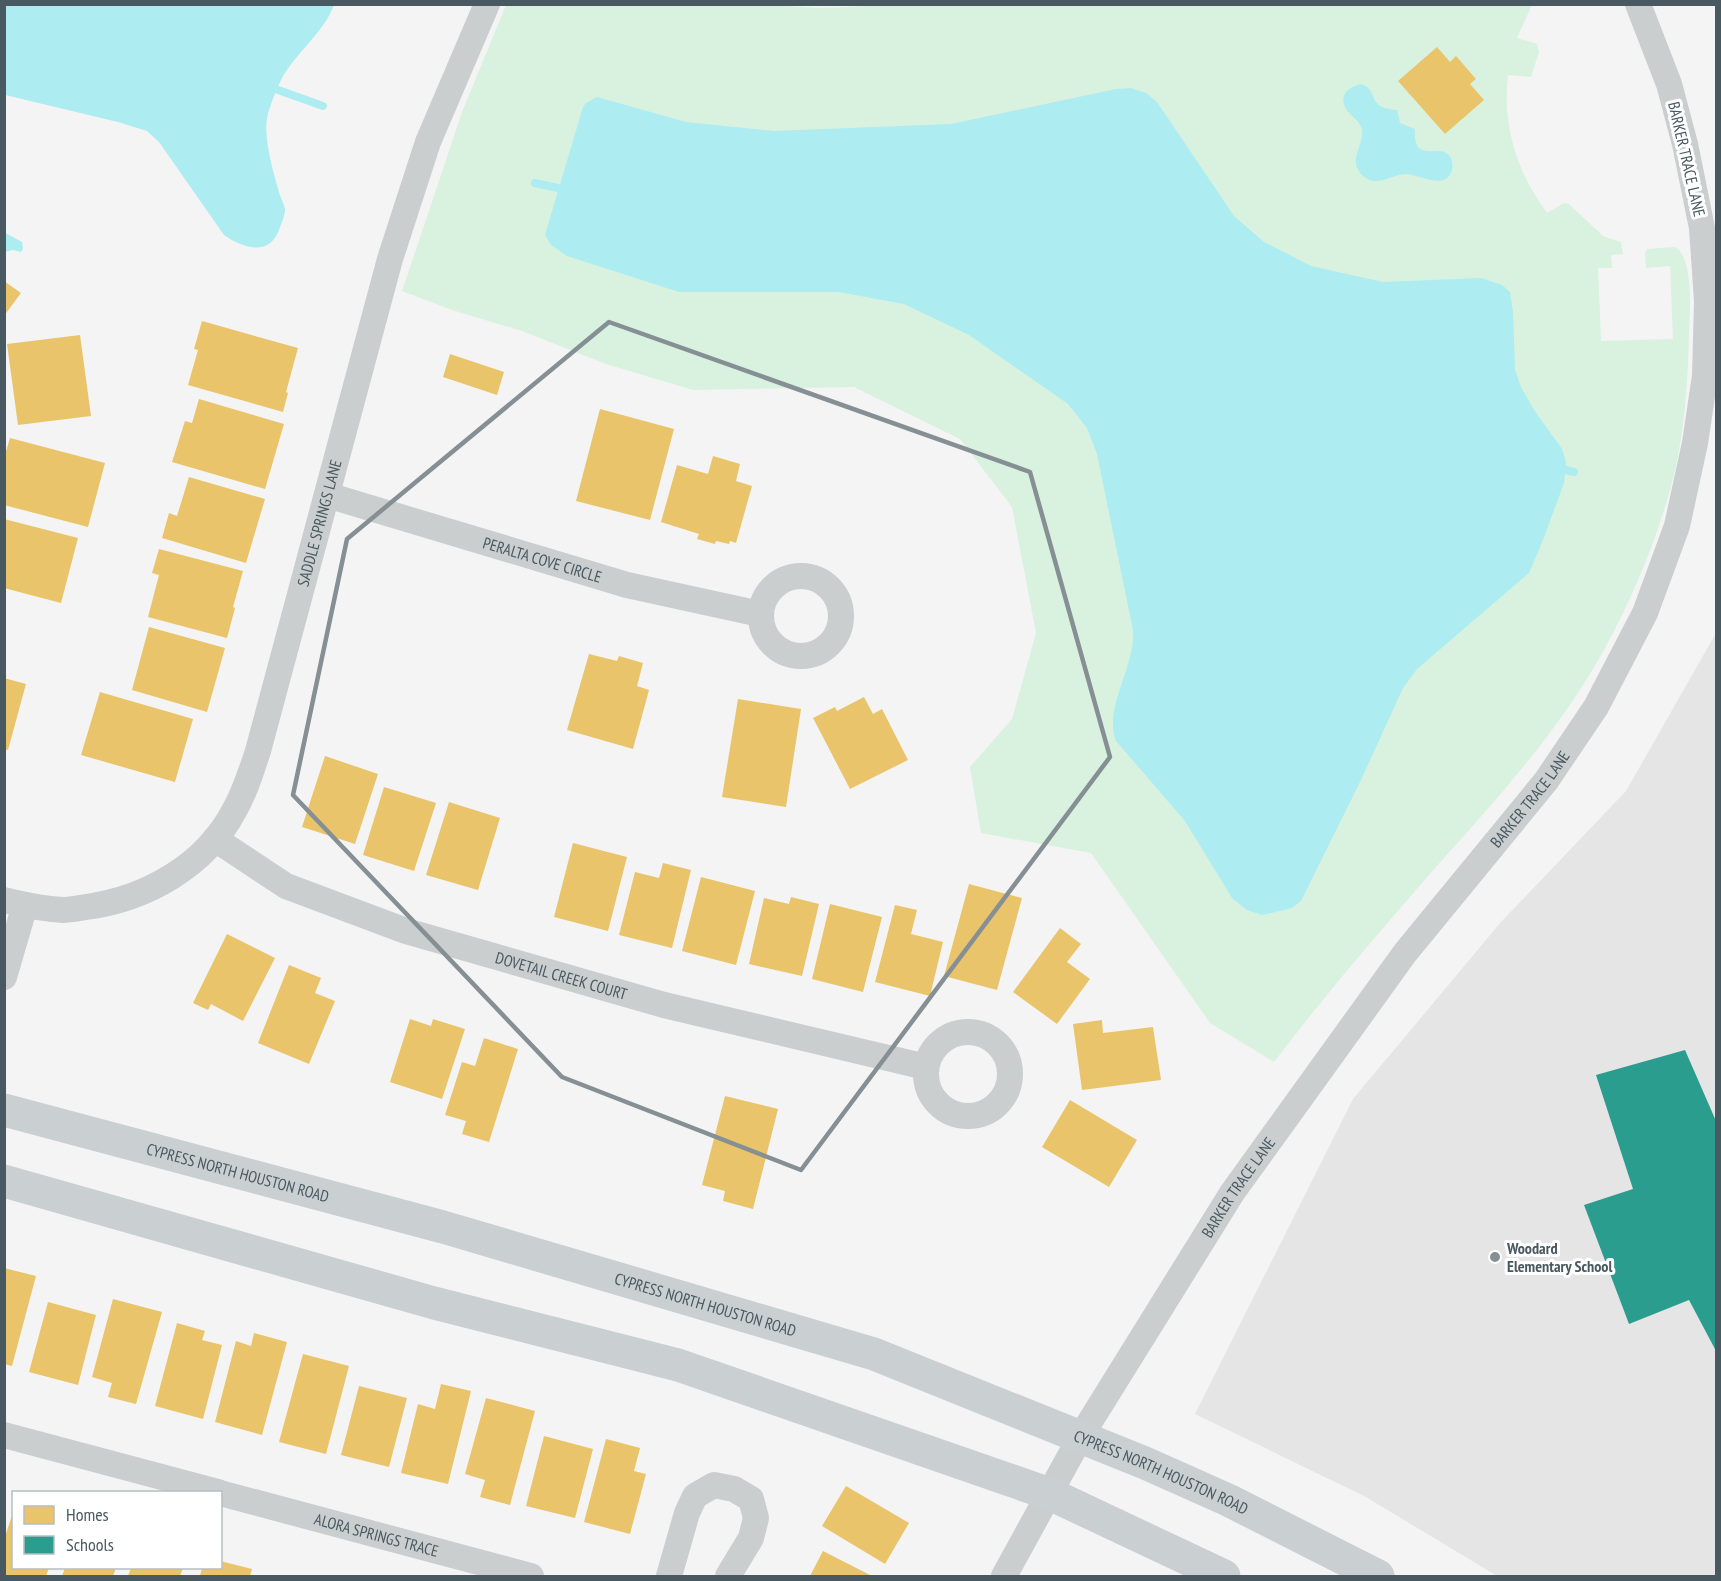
<svg xmlns="http://www.w3.org/2000/svg" width="1721" height="1581" font-family="'PT Sans Narrow',sans-serif">
	<style>
		.education { fill: #e5e5e6 }
		.green { fill: #d8f2df }
		.water { fill: #adecf0 }
		.homes { fill: #e9c46a }
		.schools { fill: #2a9d8f }
		.lines { fill: none; stroke-linecap: round; stroke-linejoin: round }
		.stream { stroke: #adecf0; stroke-width: 8 }
		.street { stroke: #cacecf; stroke-width: 26 }
		.secondary { stroke: #cacfd1; stroke-width: 33 }
		.marked { fill: none; stroke: #858f94; stroke-width: 4.5; stroke-linejoin: round }
		.poi-dot { fill: #858f94; stroke: #fff; stroke-width: 2 }
		.labels { text-anchor: middle; dominant-baseline: central; stroke-width: 6; stroke-linejoin: round; paint-order: stroke }
		.street-label { font-size: 16px; fill: #495961; stroke: #fff }
		.poi-label { font-size: 16px; font-weight: bold; fill: #495961; stroke: #fff; text-anchor: start }
	</style>
	<rect width="100%" height="100%" fill="#f4f4f4"/>
	<!-- education -->
	<path class="education" d="M 1716,633 L 1716,1576 L 1497,1576 L 1366,1497 L 1195,1414 L 1353,1099 L 1501,922 L 1626,791 Z"/>
	<!-- green -->
	<path class="green" d="M 752,4 L 819,8 L 914,4 L 1532,5 L 1517,38 L 1537,44 L 1539,52 L 1531,77 L 1508,75 C 1502,126 1517,172 1547,213 L 1564,203 L 1569,204 L 1603,236 L 1621,242 L 1623,254 L 1611,255 L 1612,268 L 1598,268 L 1601,341 L 1673,339 L 1670,266 L 1646,268 L 1645,253 L 1647,249 L 1675,247 C 1694,257 1690,314 1689,333 C 1688,379 1685,427 1675,471 C 1660,532 1635,593 1605,648 C 1561,729 1497,799 1436,867 C 1380,931 1325,995 1274,1062 L 1210,1023 L 1091,853 L 981,833 L 970,767 L 1012,719 L 1036,633 L 1012,507 L 960,439 L 854,387 L 693,390 L 606,364 L 522,331 L 452,310 L 402,291 L 462,112 L 506,5 Z"/>
	<!-- water -->
	<path class="water" d="M 5,4 L 334,5 C 323,34 295,53 281,80 C 276,90 271,103 268,114 C 262,134 273,171 279,192 C 280,197 284,203 285,209 C 285,215 282,222 280,227 C 271,257 244,249 224,235 L 159,142 L 147,131 L 118,122 L 5,95 Z
		M 1362,84 C 1380,93 1366,108 1397,110 L 1400,123 L 1415,129 C 1412,169 1445,137 1452,161 C 1452,163 1453,167 1452,170 C 1446,191 1420,175 1407,174 C 1390,174 1376,190 1361,174 C 1348,159 1364,146 1362,130 C 1360,120 1351,117 1346,109 C 1338,95 1349,86 1362,84 Z
		M 1131,88 L 1146,93 L 1157,102 L 1234,216 L 1264,242 L 1311,266 L 1383,282 L 1481,278 L 1502,285 L 1510,292 L 1513,312 L 1515,370 L 1521,387 L 1534,410 L 1562,449 L 1566,462 L 1564,483 L 1543,540 L 1529,573 L 1417,669 L 1403,688 L 1360,782 L 1301,901 L 1292,908 L 1262,915 L 1247,910 L 1232,898 L 1185,821 L 1116,741 C 1103,708 1136,666 1133,630 L 1097,454 L 1087,428 L 1068,404 L 969,335 L 904,304 L 839,292 L 679,292 L 567,256 L 551,245 L 545,235 L 583,107 L 586,103 L 597,97 L 686,122 L 774,131 L 951,124 L 1116,89 Z
		M 4,232 L 22,242 L 23,249 L 21,252 L 13,250 L 5,252 Z"/>
	<!-- homes -->
	<path class="homes" d="M 1437,47 L 1450,62 L 1456,56 L 1476,79 L 1470,84 L 1484,100 L 1445,134 L 1398,81 Z
		M 4,281 L 21,293 L 4,316 Z
		M 202,321 L 298,348 L 286,392 L 288,393 L 283,412 L 188,385 L 198,350 L 194,349 Z
		M 80,335 L 91,416 L 18,425 L 7,344 Z
		M 450,354 L 504,372 L 497,395 L 443,377 Z
		M 199,399 L 284,424 L 265,489 L 172,462 L 185,421 L 192,423 Z
		M 600,409 L 674,429 L 650,520 L 576,501 Z
		M 10,438 L 105,463 L 88,527 L 4,505 L 4,458 Z
		M 713,456 L 740,464 L 736,481 L 752,486 L 736,543 L 730,541 L 729,544 L 716,541 L 715,544 L 697,539 L 699,534 L 661,522 L 677,465 L 708,474 Z
		M 189,477 L 265,499 L 246,563 L 162,538 L 169,513 L 177,516 Z
		M 4,519 L 78,538 L 61,603 L 4,588 Z
		M 159,549 L 243,571 L 233,607 L 235,608 L 227,638 L 148,617 L 159,575 L 152,573 Z
		M 149,627 L 225,648 L 207,712 L 132,690 Z
		M 589,654 L 617,661 L 619,656 L 643,663 L 637,686 L 649,690 L 633,749 L 567,730 Z
		M 4,678 L 26,684 L 8,750 L 4,749 Z
		M 100,692 L 193,719 L 175,782 L 81,755 Z
		M 864,697 L 873,714 L 882,709 L 908,760 L 850,789 L 813,718 L 835,707 L 837,711 Z
		M 738,699 L 801,709 L 786,807 L 722,797 Z
		M 325,756 L 378,774 L 355,844 L 302,827 Z
		M 384,787 L 436,803 L 414,871 L 363,855 Z
		M 449,802 L 500,818 L 478,890 L 426,875 Z
		M 573,843 L 627,857 L 608,931 L 554,917 Z
		M 663,863 L 691,870 L 672,948 L 619,935 L 635,872 L 659,878 Z
		M 701,877 L 755,891 L 736,965 L 682,951 Z
		M 969,884 L 1022,898 L 997,990 L 944,976 Z
		M 791,897 L 819,904 L 802,976 L 749,964 L 764,898 L 789,904 Z
		M 830,904 L 882,917 L 863,992 L 812,979 Z
		M 895,905 L 917,910 L 911,934 L 943,942 L 930,996 L 875,982 Z
		M 1060,928 L 1081,944 L 1067,962 L 1090,979 L 1057,1024 L 1013,992 Z
		M 227,934 L 275,958 L 243,1021 L 211,1004 L 208,1010 L 193,1003 Z
		M 289,965 L 321,978 L 315,993 L 335,1001 L 309,1064 L 258,1043 Z
		M 410,1019 L 431,1026 L 433,1019 L 465,1029 L 442,1099 L 390,1082 Z
		M 1102,1020 L 1103,1033 L 1153,1027 L 1161,1080 L 1082,1090 L 1073,1024 Z
		M 484,1038 L 518,1049 L 489,1142 L 462,1134 L 466,1121 L 445,1115 L 462,1062 L 475,1066 Z
		M 725,1096 L 778,1109 L 753,1209 L 723,1201 L 725,1191 L 702,1185 Z
		M 1070,1100 L 1137,1140 L 1109,1187 L 1042,1147 Z
		M 4,1268 L 36,1276 L 12,1366 L 4,1364 Z
		M 113,1299 L 162,1312 L 136,1404 L 108,1397 L 112,1383 L 92,1377 Z
		M 48,1302 L 96,1315 L 78,1385 L 29,1372 Z
		M 177,1323 L 205,1331 L 202,1340 L 222,1345 L 203,1419 L 155,1406 Z
		M 254,1333 L 287,1342 L 262,1435 L 215,1422 L 236,1341 L 251,1346 Z
		M 303,1354 L 349,1366 L 326,1454 L 279,1442 Z
		M 441,1384 L 471,1391 L 448,1484 L 401,1473 L 418,1404 L 435,1409 Z
		M 359,1386 L 407,1398 L 389,1467 L 341,1455 Z
		M 486,1398 L 535,1411 L 510,1505 L 480,1497 L 485,1480 L 465,1474 Z
		M 544,1436 L 593,1449 L 575,1518 L 526,1506 Z
		M 606,1439 L 640,1448 L 634,1471 L 646,1474 L 630,1534 L 584,1522 Z
		M 846,1486 L 909,1523 L 885,1564 L 822,1526 Z
		M 14,1509 L 14,1568 L 49,1568 L 46,1576 L 4,1576 L 4,1540 Z
		M 823,1551 L 872,1576 L 810,1576 Z
		M 220,1561 L 252,1569 L 250,1576 L 200,1576 L 202,1568 L 220,1568 Z
		M 65,1568 L 116,1568 L 113,1576 L 62,1576 Z
		M 131,1568 L 183,1568 L 180,1576 L 128,1576 Z"/>
	<!-- schools -->
	<path class="schools" d="M 1685,1050 L 1716,1121 L 1716,1351 L 1689,1300 L 1629,1324 L 1584,1205 L 1633,1189 L 1596,1075 Z"/>
	<g class="lines">
		<!-- stream -->
		<path class="stream" d="M 267,86 L 323,106
			M 535,183 L 567,190
			M 1554,467 L 1574,472"/>
		<!-- street -->
		<g class="street">
			<path id="s1" d="M 327,495 L 627,585 L 760,614"/>
			<circle cx="801" cy="616" r="40"/>
			<path id="s2" d="M 215,839 L 286,886 L 406,931 L 664,1005 L 926,1067"/>
			<path id="s3" d="M 4,900 C 24,905 44,909 63,910 C 71,910 79,908 86,907 C 146,899 205,866 234,811 C 245,792 251,772 258,751 L 390,259 L 428,142 L 487,4"/>
			<path d="M 4,977 L 25,905"/>
			<circle cx="968" cy="1074" r="42"/>
			<path d="M 4,1435 L 218,1492"/>
			<path id="s4" d="M 220,1493 L 531,1576"/>
			<path d="M 669,1576 L 687,1513 L 695,1496 L 714,1485 L 734,1489 L 751,1499 L 756,1518 L 751,1538 L 728,1576"/>
			<path id="s5" d="M 1004,1576 L 1081,1436 L 1232,1193 L 1405,953 L 1546,781 L 1596,707 L 1645,613 L 1677,526 L 1695,443 L 1705,376 L 1707,301 L 1702,228 L 1685,144 L 1669,84 L 1638,4"/>
		</g>
		<!-- secondary -->
		<g class="secondary">
			<path id="s6" d="M 4,1110 L 443,1227 L 874,1354 L 1145,1463 L 1228,1500 L 1378,1576"/>
			<path d="M 4,1181 L 434,1303 L 678,1365 L 1050,1494 L 1224,1576"/>
		</g>
	</g>
	<!-- marked area -->
	<path class="marked" d="M 609,322 L 1030,472 L 1110,757 L 801,1170 L 562,1077 L 293,795 L 347,539 Z"/>
	<!-- markers -->
	<circle class="poi-dot" cx="1495" cy="1257" r="6"/>
	<g class="labels">
		<!-- street labels -->
		<g class="street-label">
			<text transform="translate(1687 159) rotate(77)">BARKER TRACE LANE</text>
			<text stroke="none"><textPath href="#s3" startOffset="567">SADDLE SPRINGS LANE</textPath></text>
			<text stroke="none"><textPath href="#s1" startOffset="225">PERALTA COVE CIRCLE</textPath></text>
			<text stroke="none"><textPath href="#s5" startOffset="940">BARKER TRACE LANE</textPath></text>
			<text stroke="none"><textPath href="#s2" startOffset="375">DOVETAIL CREEK COURT</textPath></text>
			<text stroke="none"><textPath href="#s6" startOffset="242">CYPRESS NORTH HOUSTON ROAD</textPath></text>
			<text stroke="none"><textPath href="#s5" startOffset="454">BARKER TRACE LANE</textPath></text>
			<text stroke="none"><textPath href="#s6" startOffset="728">CYPRESS NORTH HOUSTON ROAD</textPath></text>
			<text stroke="none"><textPath href="#s6" startOffset="1214">CYPRESS NORTH HOUSTON ROAD</textPath></text>
			<text stroke="none"><textPath href="#s4" startOffset="162">ALORA SPRINGS TRACE</textPath></text>
		</g>
		<!-- poi labels -->
		<g class="poi-label">
			<text x="1507" y="1248">Woodard<tspan x="1507" dy="18">Elementary School</tspan></text>
		</g>
	</g>
	<!-- border -->
	<rect width="1721" height="1581" fill="none" stroke="#495961" stroke-width="12"/>
	<!-- legend -->
	<rect x="12" y="1491" width="210" height="78" fill="#ffffff" stroke="#b6bdc0" stroke-width="1.5"/>
	<rect x="24" y="1506" width="30" height="18" fill="#e9c46a" stroke="#b6bdc0" stroke-width="1.5"/>
	<text x="66" y="1521" font-size="18" fill="#495961">Homes</text>
	<rect x="24" y="1536" width="30" height="18" fill="#2a9d8f" stroke="#b6bdc0" stroke-width="1.5"/>
	<text x="66" y="1551" font-size="18" fill="#495961">Schools</text>
</svg>
